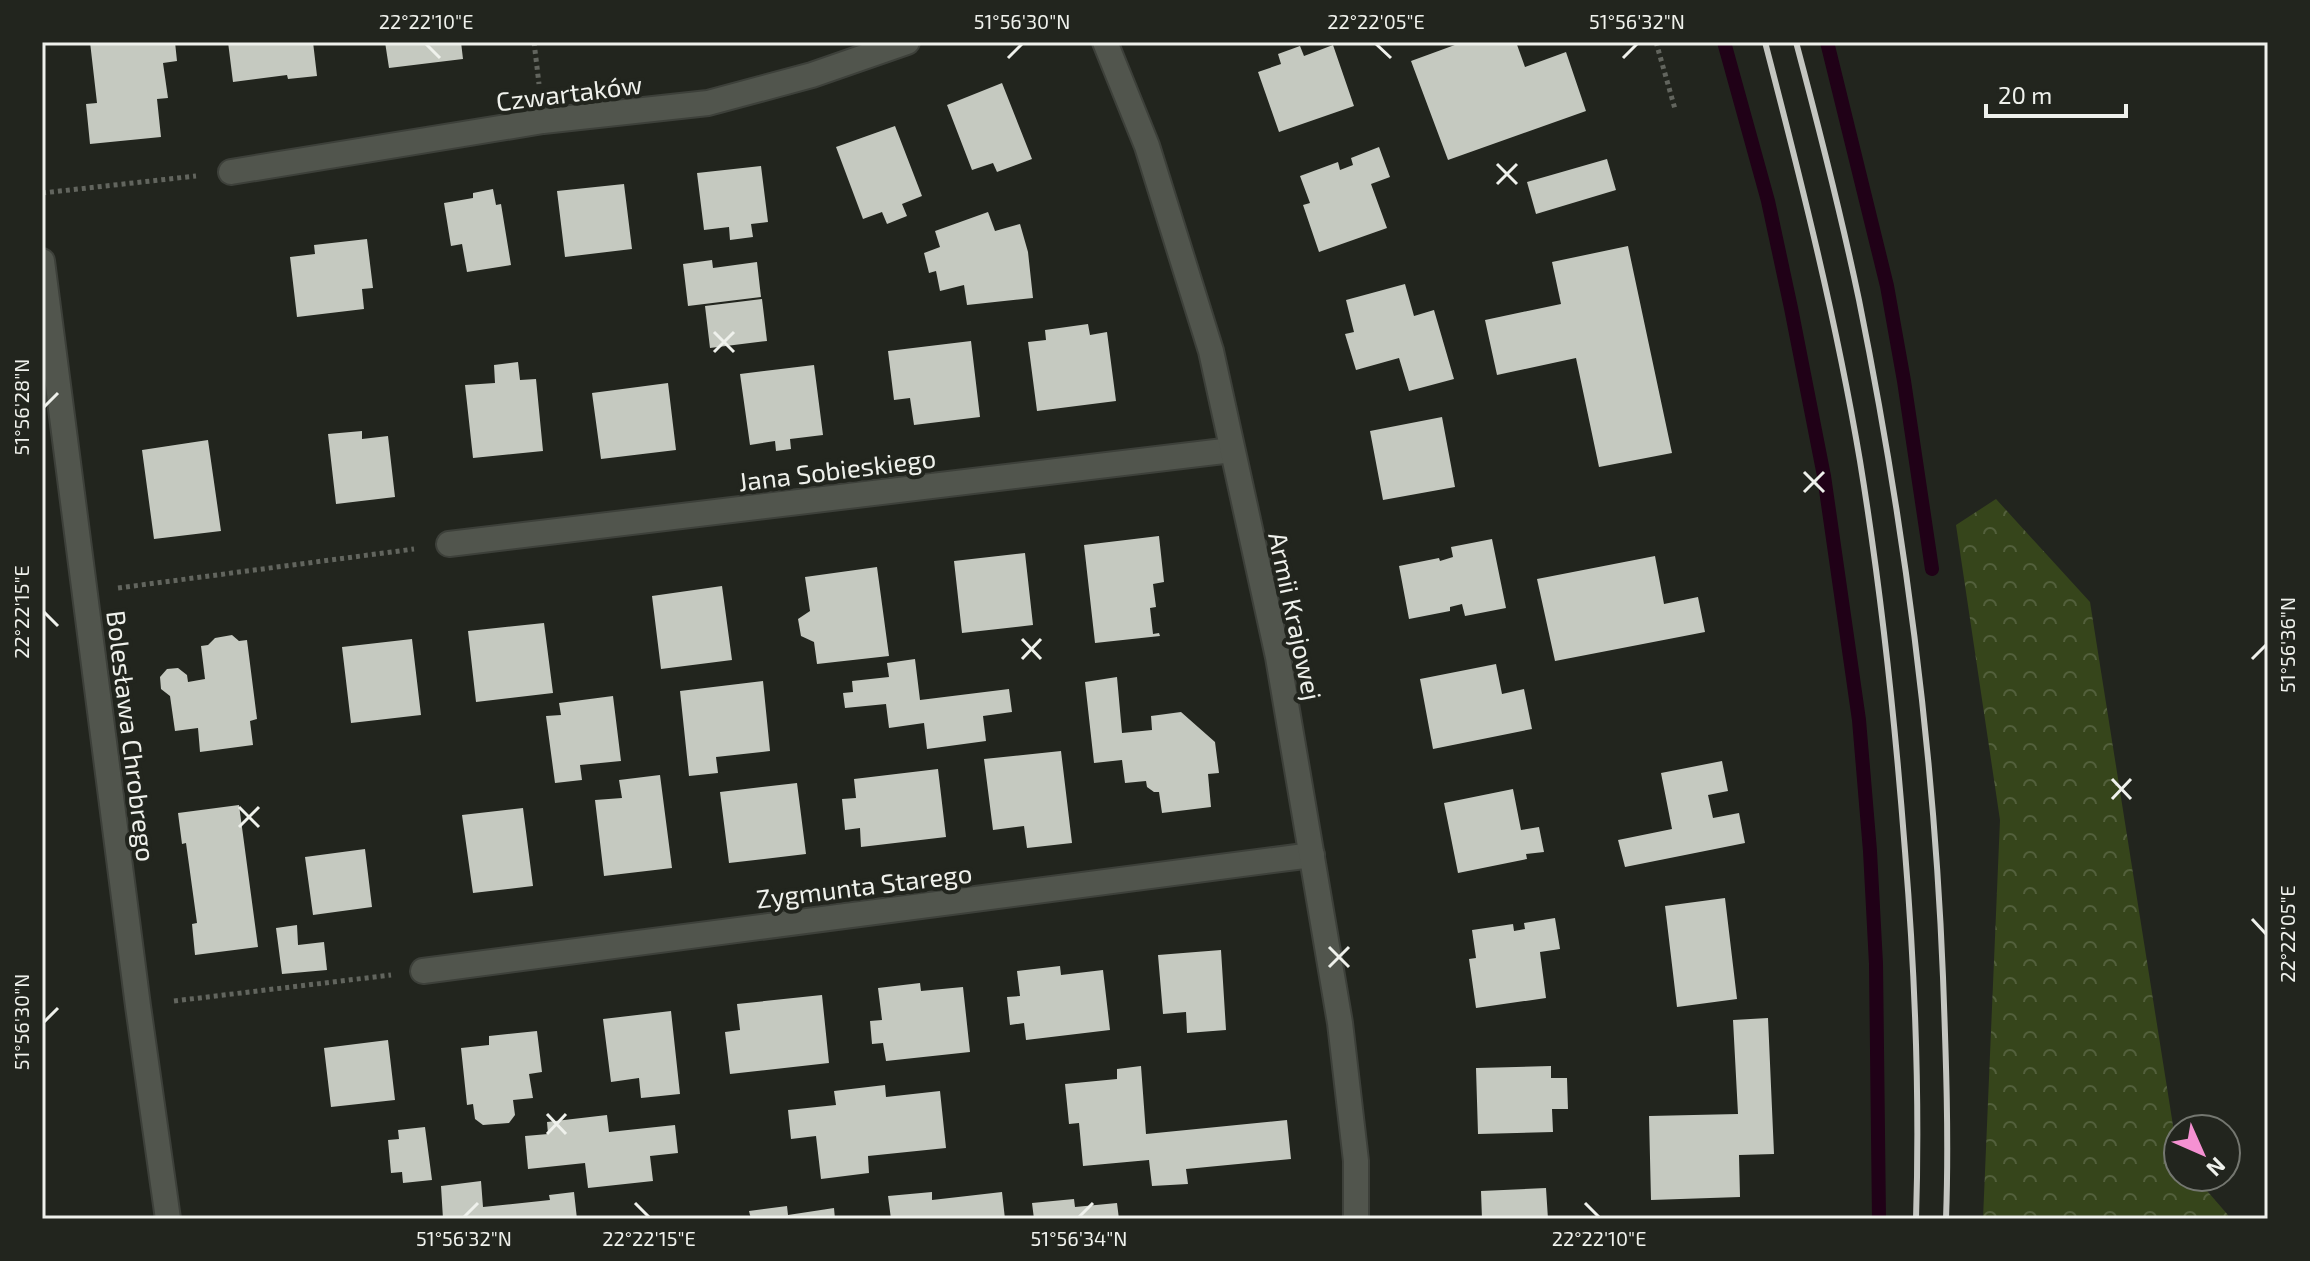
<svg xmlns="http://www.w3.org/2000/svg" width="2310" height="1261" font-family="'Exo 2',sans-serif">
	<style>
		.forest { fill: url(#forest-crowns) }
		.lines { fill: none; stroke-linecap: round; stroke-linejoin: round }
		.stream { stroke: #200117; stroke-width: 14 }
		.building { fill: #c5c9c0 }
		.minor-casing { stroke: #3d403a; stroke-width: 28 }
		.tertiary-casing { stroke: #3d403a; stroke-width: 28 }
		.path { stroke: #62655e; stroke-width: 5; stroke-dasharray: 4 4; stroke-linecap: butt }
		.minor { stroke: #51554d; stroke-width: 24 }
		.tertiary { stroke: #51554d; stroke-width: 24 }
		.rail { stroke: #c4c6c1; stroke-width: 6 }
		.ticks { fill: none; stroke: #eff1ec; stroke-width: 3 }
		.labels { text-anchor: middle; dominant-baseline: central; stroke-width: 8; stroke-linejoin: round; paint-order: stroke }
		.street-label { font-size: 26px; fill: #eff1ec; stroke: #22251e }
		.neatline { fill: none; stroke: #eff1ec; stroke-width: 3 }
		.ticks-label { font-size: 20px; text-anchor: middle; fill: #eff1ec }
	</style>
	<defs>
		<pattern id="forest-crowns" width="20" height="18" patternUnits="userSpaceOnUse" patternTransform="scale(2)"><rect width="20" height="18" fill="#36451b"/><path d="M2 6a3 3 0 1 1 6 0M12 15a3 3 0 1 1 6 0" fill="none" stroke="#53603c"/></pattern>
	</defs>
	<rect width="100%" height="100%" fill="#22251e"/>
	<!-- forest -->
	<path class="forest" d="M 1996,499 L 2090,602 L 2178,1157 L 2178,1177 L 2195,1177 L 2228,1215 L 2228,1219 L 1983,1219 L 2000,820 L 1956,525 Z"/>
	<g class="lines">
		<!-- stream -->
		<path class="stream" d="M 1724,42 L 1768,201 L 1791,308 L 1824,476 L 1859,720 L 1870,851 L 1876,964 L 1879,1219
			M 1827,42 L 1887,286 L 1904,381 L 1932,569"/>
	</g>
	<!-- building -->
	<path class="building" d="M 90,42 L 175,42 L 177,61 L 163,63 L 168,98 L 157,99 L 161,137 L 90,144 L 86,104 L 97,103 Z
		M 228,42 L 313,42 L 317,76 L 288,79 L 287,75 L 233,82 Z
		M 385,42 L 461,42 L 463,59 L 389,68 Z
		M 1463,42 L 1516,42 L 1525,67 L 1566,52 L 1586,111 L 1448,160 L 1411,61 Z
		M 1333,45 L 1354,106 L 1279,132 L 1258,72 L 1281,64 L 1278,54 L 1300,46 L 1304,56 Z
		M 1002,83 L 1032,159 L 997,172 L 993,163 L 972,170 L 947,105 Z
		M 895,126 L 922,196 L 902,204 L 907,216 L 887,224 L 882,212 L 863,219 L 836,147 Z
		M 1379,147 L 1390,177 L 1371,184 L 1387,228 L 1319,252 L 1303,205 L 1310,203 L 1300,176 L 1338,162 L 1340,170 L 1353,165 L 1351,158 Z
		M 1607,159 L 1616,190 L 1536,214 L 1527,182 Z
		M 761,166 L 768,222 L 751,224 L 753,237 L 730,240 L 729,227 L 704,230 L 697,173 Z
		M 624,184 L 632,249 L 565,257 L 557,191 Z
		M 493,189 L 496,205 L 501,204 L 511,265 L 467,272 L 462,244 L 451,246 L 444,203 L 473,198 L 473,193 Z
		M 988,212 L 995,231 L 1020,224 L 1028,252 L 1033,298 L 967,305 L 964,285 L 940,291 L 936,271 L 929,273 L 924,253 L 940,247 L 935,231 Z
		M 367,239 L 373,288 L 362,289 L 364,309 L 297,317 L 290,257 L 315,254 L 314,245 Z
		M 1628,246 L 1672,453 L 1599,467 L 1576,358 L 1497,375 L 1485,320 L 1561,304 L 1552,262 Z
		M 712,260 L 713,268 L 757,262 L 761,297 L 688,306 L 683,264 Z
		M 1405,284 L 1414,316 L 1434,310 L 1454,379 L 1409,391 L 1399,358 L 1356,370 L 1345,334 L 1354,332 L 1346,300 Z
		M 762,299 L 767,341 L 710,348 L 705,306 Z
		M 1088,324 L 1090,335 L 1107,332 L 1116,401 L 1037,411 L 1028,342 L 1046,340 L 1045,330 Z
		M 971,341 L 980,417 L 914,425 L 910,398 L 894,400 L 888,351 Z
		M 518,362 L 520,380 L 536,379 L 543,451 L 473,458 L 465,385 L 495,383 L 494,365 Z
		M 814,365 L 823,435 L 790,439 L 791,449 L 776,451 L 775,441 L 750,445 L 740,374 Z
		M 668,383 L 676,450 L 601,459 L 592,393 Z
		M 1442,417 L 1455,487 L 1383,500 L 1370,431 Z
		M 362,431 L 362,439 L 388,436 L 395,497 L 336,504 L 328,434 Z
		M 208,440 L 221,531 L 154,539 L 142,450 Z
		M 1159,536 L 1164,582 L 1153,584 L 1156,607 L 1150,608 L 1153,634 L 1159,633 L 1160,636 L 1095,643 L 1084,545 Z
		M 1492,539 L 1506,608 L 1465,616 L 1462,604 L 1450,607 L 1450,611 L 1409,619 L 1399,566 L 1439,558 L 1440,561 L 1453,557 L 1451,547 Z
		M 1025,553 L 1033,625 L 962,633 L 954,561 Z
		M 1655,556 L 1664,604 L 1698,597 L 1705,632 L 1555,661 L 1537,579 Z
		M 877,567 L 889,656 L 817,664 L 814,642 L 801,636 L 798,619 L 810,611 L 805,577 Z
		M 722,586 L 732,660 L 661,669 L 652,596 Z
		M 544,623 L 553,693 L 476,702 L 468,631 Z
		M 232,635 L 239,641 L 247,640 L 257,719 L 250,721 L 253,745 L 200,752 L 198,728 L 175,731 L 170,696 L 161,689 L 160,677 L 167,669 L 178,668 L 187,675 L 188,682 L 205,679 L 201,646 L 208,645 L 215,638 Z
		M 412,639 L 421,715 L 351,723 L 342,647 Z
		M 915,659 L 920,700 L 1009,689 L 1012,712 L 983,716 L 986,741 L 927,749 L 924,723 L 889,728 L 886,704 L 845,708 L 843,693 L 853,692 L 852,681 L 889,677 L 887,663 Z
		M 1496,664 L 1502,694 L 1524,689 L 1532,729 L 1433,749 L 1420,679 Z
		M 1117,677 L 1122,733 L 1152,730 L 1151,716 L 1181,712 L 1215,742 L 1219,773 L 1208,774 L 1211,807 L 1162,813 L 1159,792 L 1154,792 L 1147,787 L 1146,781 L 1125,783 L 1122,760 L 1094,763 L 1085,682 Z
		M 763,681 L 770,751 L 716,757 L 718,773 L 689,776 L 680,691 Z
		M 613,696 L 621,761 L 580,765 L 582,780 L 555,783 L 546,716 L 561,715 L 559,703 Z
		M 1061,751 L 1072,843 L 1027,848 L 1024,826 L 993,830 L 984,759 Z
		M 1722,761 L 1728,791 L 1708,795 L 1713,818 L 1739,813 L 1745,843 L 1625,867 L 1618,840 L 1672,829 L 1661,773 Z
		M 938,769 L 946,837 L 861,847 L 860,828 L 845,830 L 842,799 L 856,798 L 854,779 Z
		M 660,775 L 672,868 L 604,876 L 595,800 L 622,798 L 619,780 Z
		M 797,783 L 806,854 L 729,863 L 720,792 Z
		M 1513,789 L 1521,830 L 1539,827 L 1544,852 L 1526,854 L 1527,859 L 1458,873 L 1444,803 Z
		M 239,805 L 258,947 L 195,955 L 192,924 L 197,923 L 186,843 L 182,844 L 178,813 Z
		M 523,808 L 533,886 L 473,893 L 462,815 Z
		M 365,849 L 372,907 L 313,915 L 305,857 Z
		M 1725,898 L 1737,999 L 1677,1007 L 1665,906 Z
		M 1555,918 L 1560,949 L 1540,952 L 1546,998 L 1476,1008 L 1469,959 L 1476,958 L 1472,930 L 1513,924 L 1514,931 L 1525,929 L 1524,923 Z
		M 297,925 L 298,945 L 324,942 L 327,970 L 282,974 L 276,928 Z
		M 1221,950 L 1226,1030 L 1187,1033 L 1186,1012 L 1163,1014 L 1158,955 Z
		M 1060,966 L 1061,975 L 1103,970 L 1110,1030 L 1026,1040 L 1024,1023 L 1010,1025 L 1007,997 L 1020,996 L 1017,971 Z
		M 920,983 L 921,991 L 963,987 L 970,1052 L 886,1061 L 883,1043 L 872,1044 L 870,1021 L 882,1020 L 878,988 Z
		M 822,995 L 829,1063 L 730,1074 L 725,1032 L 740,1030 L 737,1004 Z
		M 671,1011 L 680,1094 L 641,1098 L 639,1078 L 611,1082 L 603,1019 Z
		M 1768,1018 L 1774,1154 L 1739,1155 L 1740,1197 L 1651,1200 L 1649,1116 L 1738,1114 L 1733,1020 Z
		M 537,1031 L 542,1072 L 529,1074 L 533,1098 L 513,1100 L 515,1115 L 509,1123 L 483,1125 L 475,1119 L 473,1104 L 467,1105 L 461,1048 L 489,1045 L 489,1036 Z
		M 388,1040 L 395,1100 L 331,1107 L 324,1048 Z
		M 1141,1066 L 1146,1134 L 1287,1120 L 1291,1159 L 1186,1169 L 1188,1184 L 1152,1186 L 1149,1160 L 1083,1166 L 1079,1123 L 1069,1124 L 1065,1084 L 1117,1079 L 1117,1069 Z
		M 1551,1066 L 1551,1078 L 1567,1078 L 1568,1109 L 1552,1109 L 1553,1132 L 1478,1134 L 1476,1068 Z
		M 885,1085 L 886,1097 L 940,1091 L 946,1148 L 868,1156 L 869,1173 L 821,1179 L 816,1136 L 791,1139 L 788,1110 L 836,1105 L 834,1091 Z
		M 607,1115 L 609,1132 L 675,1125 L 678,1153 L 650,1156 L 653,1181 L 588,1188 L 585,1163 L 528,1169 L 525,1136 L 548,1134 L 547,1122 Z
		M 425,1127 L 432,1180 L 403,1183 L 402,1172 L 391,1173 L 388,1140 L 399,1139 L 398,1130 Z
		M 481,1181 L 483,1207 L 550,1200 L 549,1195 L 574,1192 L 577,1219 L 443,1219 L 441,1186 Z
		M 1546,1188 L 1548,1219 L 1482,1219 L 1481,1191 Z
		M 932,1192 L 932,1200 L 1002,1192 L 1005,1219 L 891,1219 L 888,1196 Z
		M 1074,1199 L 1075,1207 L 1117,1203 L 1119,1219 L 1034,1219 L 1032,1203 Z
		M 787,1206 L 788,1215 L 834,1208 L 835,1219 L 751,1219 L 749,1211 Z"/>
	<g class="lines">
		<!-- minor casing -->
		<g class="minor-casing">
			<path id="minor" d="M 231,172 L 543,121 L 708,103 L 812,75 L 907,42
				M 42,261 L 138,1006 L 168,1219
				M 449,544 L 1232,450
				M 423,971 L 1312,855"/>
		</g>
		<!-- tertiary casing -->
		<g class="tertiary-casing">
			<path id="tertiary" d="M 1105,42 L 1147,146 L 1211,351 L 1278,657 L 1340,1023 L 1356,1161 L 1356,1219"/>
		</g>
		<!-- path -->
		<path class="path" d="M 534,42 L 539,84
			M 1656,42 L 1675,109
			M 42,193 L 196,176
			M 118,588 L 414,549
			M 174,1001 L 391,975"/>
		<!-- minor -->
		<use href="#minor" class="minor"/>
		<!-- tertiary -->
		<use href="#tertiary" class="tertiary"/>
		<!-- rail -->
		<path class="rail" d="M 1765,42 C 1801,180 1836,319 1860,461 C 1881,590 1895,720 1905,851 C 1915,973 1920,1096 1916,1219
			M 1796,42 C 1819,128 1841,214 1859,300 C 1904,523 1934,750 1943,977 C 1946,1058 1949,1139 1946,1219"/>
	</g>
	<!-- ticks -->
	<path class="ticks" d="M 426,44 L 440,58M 1376,44 L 1391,58M 1008,58 L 1022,44M 1623,58 L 1637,44M 1497,164 L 1517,184M 1497,184 L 1517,164M 714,332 L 734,352M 714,352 L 734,332M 44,407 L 58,393M 1804,472 L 1824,492M 1804,492 L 1824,472M 44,612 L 58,626M 1022,639 L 1041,659M 1022,659 L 1041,639M 2252,659 L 2266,645M 2112,779 L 2131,799M 2112,799 L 2131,779M 239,807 L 259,827M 239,827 L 259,807M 2252,919 L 2266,934M 1329,947 L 1349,967M 1329,967 L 1349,947M 44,1022 L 58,1008M 547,1114 L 566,1134M 547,1134 L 566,1114M 635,1203 L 649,1217M 1585,1203 L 1599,1217M 464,1217 L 478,1203M 1079,1217 L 1093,1203"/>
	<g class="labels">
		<!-- street labels -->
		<g class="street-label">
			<text transform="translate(569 92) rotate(-7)">Czwartaków</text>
			<text transform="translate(837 469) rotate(-7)">Jana Sobieskiego</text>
			<text transform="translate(1296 616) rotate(78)">Armii Krajowej</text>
			<text transform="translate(132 736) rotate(83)">Bolesława Chrobrego</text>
			<text transform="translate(864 885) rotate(-7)">Zygmunta Starego</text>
		</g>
	</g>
	<!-- border -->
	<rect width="2310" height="1261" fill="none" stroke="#22251e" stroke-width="88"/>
	<!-- north arrow -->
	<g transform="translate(2202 1153) rotate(135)"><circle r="38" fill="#22251e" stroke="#747770" stroke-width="2"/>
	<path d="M0-6L14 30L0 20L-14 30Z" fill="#f591d2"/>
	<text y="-12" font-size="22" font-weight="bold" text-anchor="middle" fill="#eff1ec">N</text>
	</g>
	<!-- scale -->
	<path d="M1986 104v12h140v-12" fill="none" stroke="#eff1ec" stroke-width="4"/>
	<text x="1998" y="104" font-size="24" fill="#eff1ec" stroke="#22251e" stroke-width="6" paint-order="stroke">20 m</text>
	<rect x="44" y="44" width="2222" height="1173" class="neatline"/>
	<g class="ticks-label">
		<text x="426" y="29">22°22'10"E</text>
		<text x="1022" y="29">51°56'30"N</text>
		<text x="1376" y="29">22°22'05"E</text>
		<text x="1637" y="29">51°56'32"N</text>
		<text transform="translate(22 407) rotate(-90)" y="7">51°56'28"N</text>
		<text transform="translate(22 612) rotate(-90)" y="7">22°22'15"E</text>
		<text transform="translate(2288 645) rotate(-90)" y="7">51°56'36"N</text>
		<text transform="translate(2288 934) rotate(-90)" y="7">22°22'05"E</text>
		<text transform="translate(22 1022) rotate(-90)" y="7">51°56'30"N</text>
		<text x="464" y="1246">51°56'32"N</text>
		<text x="649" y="1246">22°22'15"E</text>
		<text x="1079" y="1246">51°56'34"N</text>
		<text x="1599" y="1246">22°22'10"E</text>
	</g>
</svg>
